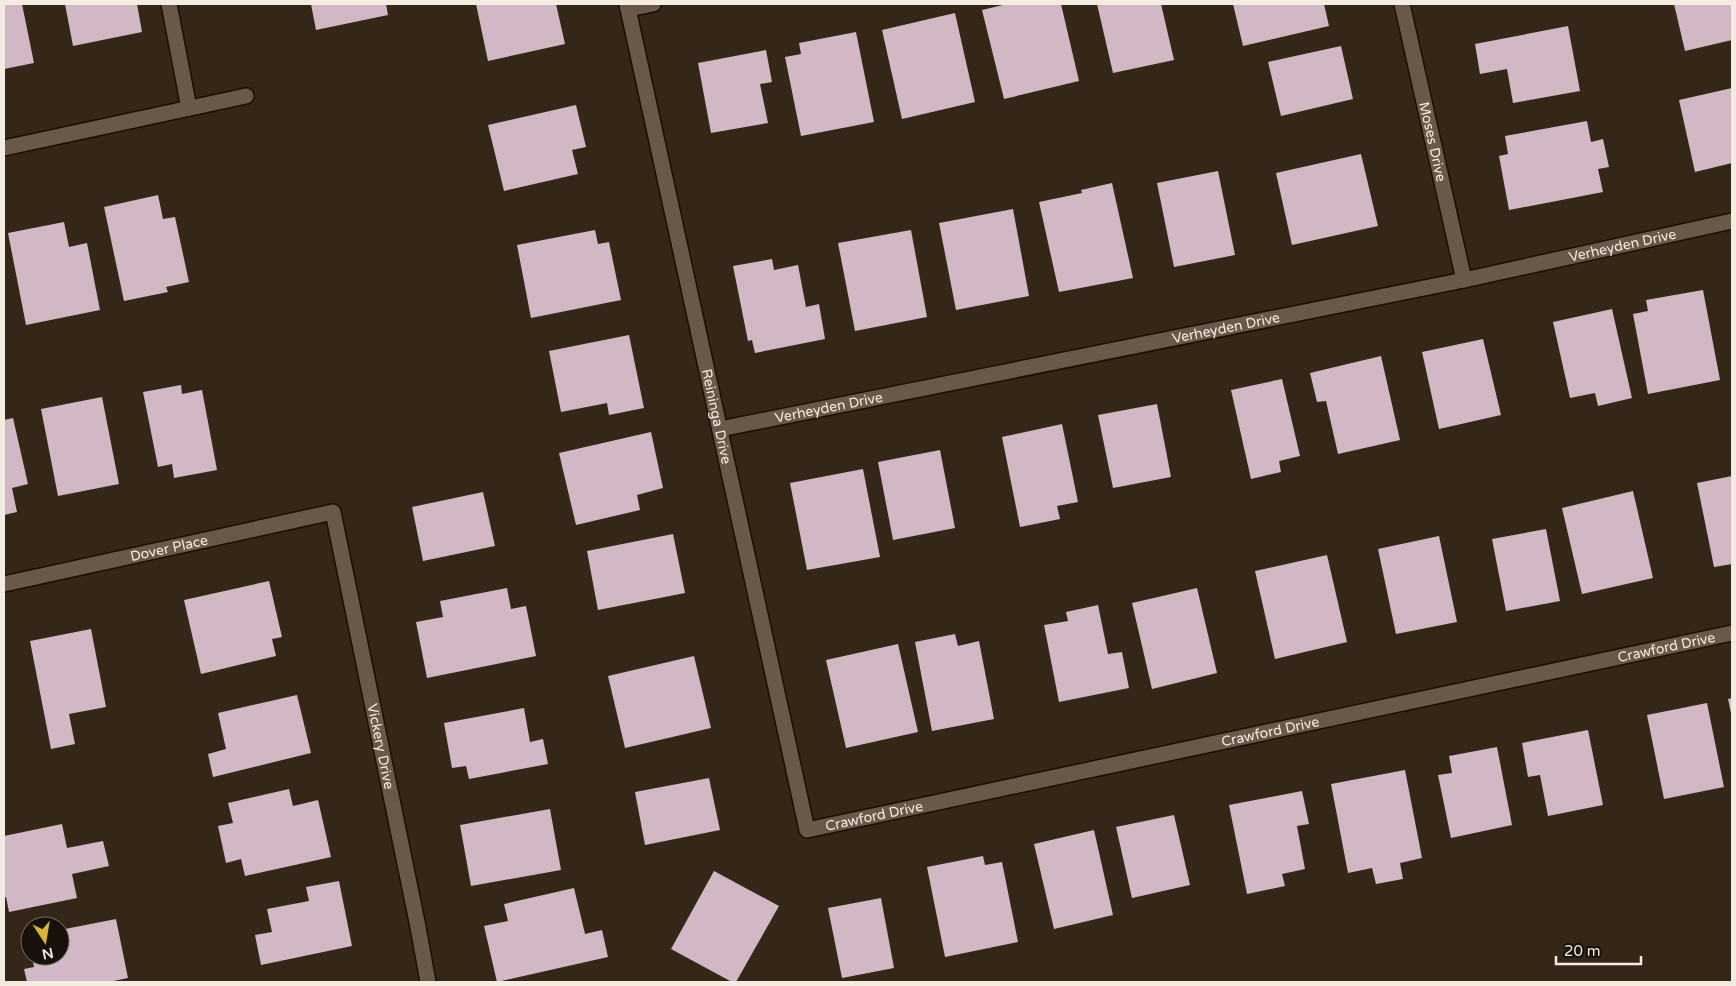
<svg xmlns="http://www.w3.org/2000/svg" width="1736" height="986" font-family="'Varela Round',sans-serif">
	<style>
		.building { fill: #d1b8c4 }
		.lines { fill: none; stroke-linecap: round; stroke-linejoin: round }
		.lane-casing { stroke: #1b0f03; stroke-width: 18 }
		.street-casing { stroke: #1b0f03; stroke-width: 18 }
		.lane { stroke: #695949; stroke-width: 15 }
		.street { stroke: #695949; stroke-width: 15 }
		.labels { text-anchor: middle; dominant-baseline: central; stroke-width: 5; stroke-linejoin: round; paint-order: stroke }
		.street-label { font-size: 14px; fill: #f4ebe1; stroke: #17110a }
	</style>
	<rect width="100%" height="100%" fill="#342717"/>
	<!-- building -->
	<path class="building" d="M 4,4 L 22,4 L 34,63 L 4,69 Z
		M 65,4 L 137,4 L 142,32 L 73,46 Z
		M 311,4 L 386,4 L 388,15 L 316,30 Z
		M 476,4 L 556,4 L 565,44 L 488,61 Z
		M 1007,4 L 1061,4 L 1079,81 L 1004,99 L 982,10 Z
		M 1097,4 L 1161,4 L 1174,60 L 1113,73 Z
		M 1233,4 L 1324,4 L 1329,26 L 1243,46 Z
		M 1674,4 L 1732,4 L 1732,40 L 1685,51 Z
		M 955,13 L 975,102 L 902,119 L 882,30 Z
		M 1568,26 L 1580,91 L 1513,103 L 1507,69 L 1480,74 L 1475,44 Z
		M 856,32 L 874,122 L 801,136 L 785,57 L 801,54 L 799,43 Z
		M 1341,46 L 1353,99 L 1281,116 L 1268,62 Z
		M 766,50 L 772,82 L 760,84 L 768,123 L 711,133 L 698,63 Z
		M 1732,88 L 1732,163 L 1695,172 L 1679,100 Z
		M 576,105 L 586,147 L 572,150 L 578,174 L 504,191 L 488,125 Z
		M 1587,121 L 1591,142 L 1603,139 L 1609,167 L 1598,169 L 1603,192 L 1509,210 L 1499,156 L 1508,154 L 1505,136 Z
		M 1361,154 L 1378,226 L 1292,245 L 1276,173 Z
		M 1218,171 L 1235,255 L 1174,267 L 1157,183 Z
		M 1112,183 L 1133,278 L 1059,292 L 1039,202 L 1082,193 L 1081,190 Z
		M 158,195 L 163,219 L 175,217 L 189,282 L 166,287 L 168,292 L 124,301 L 104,207 Z
		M 1013,209 L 1029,296 L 956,310 L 939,223 Z
		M 64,222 L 69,247 L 87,243 L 100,310 L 26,325 L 8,233 Z
		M 595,230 L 598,244 L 609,242 L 621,300 L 531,318 L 517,245 Z
		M 911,230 L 927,317 L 855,331 L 838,243 Z
		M 772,259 L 774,270 L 798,265 L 806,307 L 819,304 L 825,339 L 755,353 L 752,340 L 748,341 L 733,266 Z
		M 1703,290 L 1720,380 L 1648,394 L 1633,314 L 1648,311 L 1646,300 Z
		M 1612,309 L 1632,398 L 1598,406 L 1595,393 L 1570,398 L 1553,322 Z
		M 629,335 L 644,408 L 609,415 L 607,403 L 561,412 L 549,351 Z
		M 1483,339 L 1501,415 L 1439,429 L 1422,352 Z
		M 1381,356 L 1400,440 L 1338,454 L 1326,401 L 1317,402 L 1310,373 Z
		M 1282,379 L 1300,456 L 1279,461 L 1281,472 L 1251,479 L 1231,390 Z
		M 181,385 L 182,394 L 202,390 L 217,470 L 174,478 L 172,464 L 158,467 L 143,392 Z
		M 102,397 L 119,484 L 58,496 L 41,409 Z
		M 1157,404 L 1171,477 L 1113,488 L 1098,415 Z
		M 13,418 L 28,484 L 12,488 L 17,512 L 4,515 L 4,420 Z
		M 1062,424 L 1078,502 L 1057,506 L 1060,519 L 1020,527 L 1002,437 Z
		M 651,432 L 663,488 L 637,495 L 640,510 L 576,525 L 559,453 Z
		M 940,450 L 955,528 L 893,540 L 878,462 Z
		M 863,469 L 880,557 L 807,570 L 790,483 Z
		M 1732,476 L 1732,564 L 1714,567 L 1697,483 Z
		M 1633,491 L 1653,578 L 1582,594 L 1562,508 Z
		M 483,492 L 495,546 L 423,561 L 412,507 Z
		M 1546,529 L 1560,601 L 1506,611 L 1492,539 Z
		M 673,534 L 685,593 L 598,610 L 587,551 Z
		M 1439,536 L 1457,622 L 1396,634 L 1378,549 Z
		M 1327,555 L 1347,642 L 1275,659 L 1255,571 Z
		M 269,581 L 282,637 L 272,639 L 276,656 L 201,674 L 184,600 Z
		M 507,588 L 511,609 L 526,606 L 536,656 L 427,678 L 416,622 L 443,617 L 440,601 Z
		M 1197,588 L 1217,673 L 1152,689 L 1132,603 Z
		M 1098,605 L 1108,654 L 1122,652 L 1129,688 L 1059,702 L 1044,625 L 1068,621 L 1066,612 Z
		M 91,629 L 106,707 L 69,714 L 75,744 L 51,749 L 30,641 Z
		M 955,634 L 958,646 L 979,641 L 994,719 L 932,731 L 915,642 Z
		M 898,644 L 918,732 L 846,748 L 826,660 Z
		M 694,656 L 711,728 L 625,748 L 608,676 Z
		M 297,695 L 311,753 L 213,777 L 208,754 L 226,749 L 218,713 Z
		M 1732,698 L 1732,713 L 1731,713 L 1728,699 Z
		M 1707,703 L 1724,787 L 1664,799 L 1647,715 Z
		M 524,708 L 530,742 L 543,739 L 548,764 L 469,779 L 466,766 L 452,768 L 444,723 Z
		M 1588,730 L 1603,805 L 1548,816 L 1540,775 L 1528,777 L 1522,743 Z
		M 1497,747 L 1512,825 L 1451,838 L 1438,775 L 1452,773 L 1449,756 Z
		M 1405,770 L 1422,858 L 1400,863 L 1403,879 L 1376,884 L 1372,868 L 1348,873 L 1331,784 Z
		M 709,778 L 720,830 L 645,845 L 635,792 Z
		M 289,789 L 293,806 L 318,800 L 331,857 L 245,876 L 241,859 L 226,863 L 218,826 L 233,823 L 228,803 Z
		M 1302,791 L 1309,824 L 1297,826 L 1305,869 L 1282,874 L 1285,886 L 1247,894 L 1229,805 Z
		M 550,809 L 561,870 L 471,886 L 460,825 Z
		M 1174,815 L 1190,885 L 1132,898 L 1116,827 Z
		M 62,824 L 67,848 L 103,841 L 109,866 L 72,874 L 77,898 L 9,912 L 6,897 L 4,898 L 4,836 Z
		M 1094,830 L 1113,915 L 1054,929 L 1034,844 Z
		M 983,856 L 985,865 L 1002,862 L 1018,942 L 945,957 L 927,867 Z
		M 714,871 L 779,906 L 736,982 L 732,982 L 671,949 Z
		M 339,881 L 352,946 L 261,965 L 255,935 L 272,932 L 267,909 L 309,901 L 306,887 Z
		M 574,888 L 585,934 L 602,930 L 608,957 L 497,982 L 484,926 L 508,921 L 504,904 Z
		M 881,898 L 894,968 L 842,978 L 828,908 Z
		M 116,919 L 128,978 L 109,982 L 27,982 L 24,969 L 34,967 L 32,956 L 60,956 L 60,930 Z"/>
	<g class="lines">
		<!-- lane casing -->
		<g class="lane-casing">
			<path id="lane" d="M 169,4 L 189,108"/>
		</g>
		<!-- street casing -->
		<g class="street-casing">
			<g id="street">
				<path id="s1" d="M 627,4 L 807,830 L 1732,633"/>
				<path id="s2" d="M 1402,4 L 1464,280"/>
				<path d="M 628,9 L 653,4"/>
				<path d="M 4,148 L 246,96"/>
				<path id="s3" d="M 720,429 L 1464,280 L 1732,221"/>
				<path id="s4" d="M 4,584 L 333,512 L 418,927 L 428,982"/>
			</g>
		</g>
		<!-- lane -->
		<use href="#lane" class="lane"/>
		<!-- street -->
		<use href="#street" class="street"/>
	</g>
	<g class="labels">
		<!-- street labels -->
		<g class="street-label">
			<text stroke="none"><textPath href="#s2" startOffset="141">Moses Drive</textPath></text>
			<text stroke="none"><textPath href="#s3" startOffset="921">Verheyden Drive</textPath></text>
			<text stroke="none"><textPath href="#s3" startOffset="516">Verheyden Drive</textPath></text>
			<text stroke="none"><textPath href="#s3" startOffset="111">Verheyden Drive</textPath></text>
			<text stroke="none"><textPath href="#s1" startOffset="422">Reininga Drive</textPath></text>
			<text stroke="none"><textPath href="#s4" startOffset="169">Dover Place</textPath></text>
			<text stroke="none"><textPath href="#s1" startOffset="1724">Crawford Drive</textPath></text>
			<text stroke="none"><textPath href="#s1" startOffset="1319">Crawford Drive</textPath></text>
			<text stroke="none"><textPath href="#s4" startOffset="576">Vickery Drive</textPath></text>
			<text stroke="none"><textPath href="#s1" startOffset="914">Crawford Drive</textPath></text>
		</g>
	</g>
	<!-- border -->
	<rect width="1736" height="986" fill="none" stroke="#f4ebe1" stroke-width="10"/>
	<!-- north arrow -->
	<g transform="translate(45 941) rotate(168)"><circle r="24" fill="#17110a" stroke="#6f6860"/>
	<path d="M0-4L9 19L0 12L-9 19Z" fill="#dbb333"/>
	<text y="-8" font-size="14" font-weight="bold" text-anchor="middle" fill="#f4ebe1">N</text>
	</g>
	<!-- scale -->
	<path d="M1556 956v8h85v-8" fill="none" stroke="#f4ebe1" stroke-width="2.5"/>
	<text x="1564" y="956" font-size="15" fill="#f4ebe1" stroke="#17110a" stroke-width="4" paint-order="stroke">20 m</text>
</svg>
